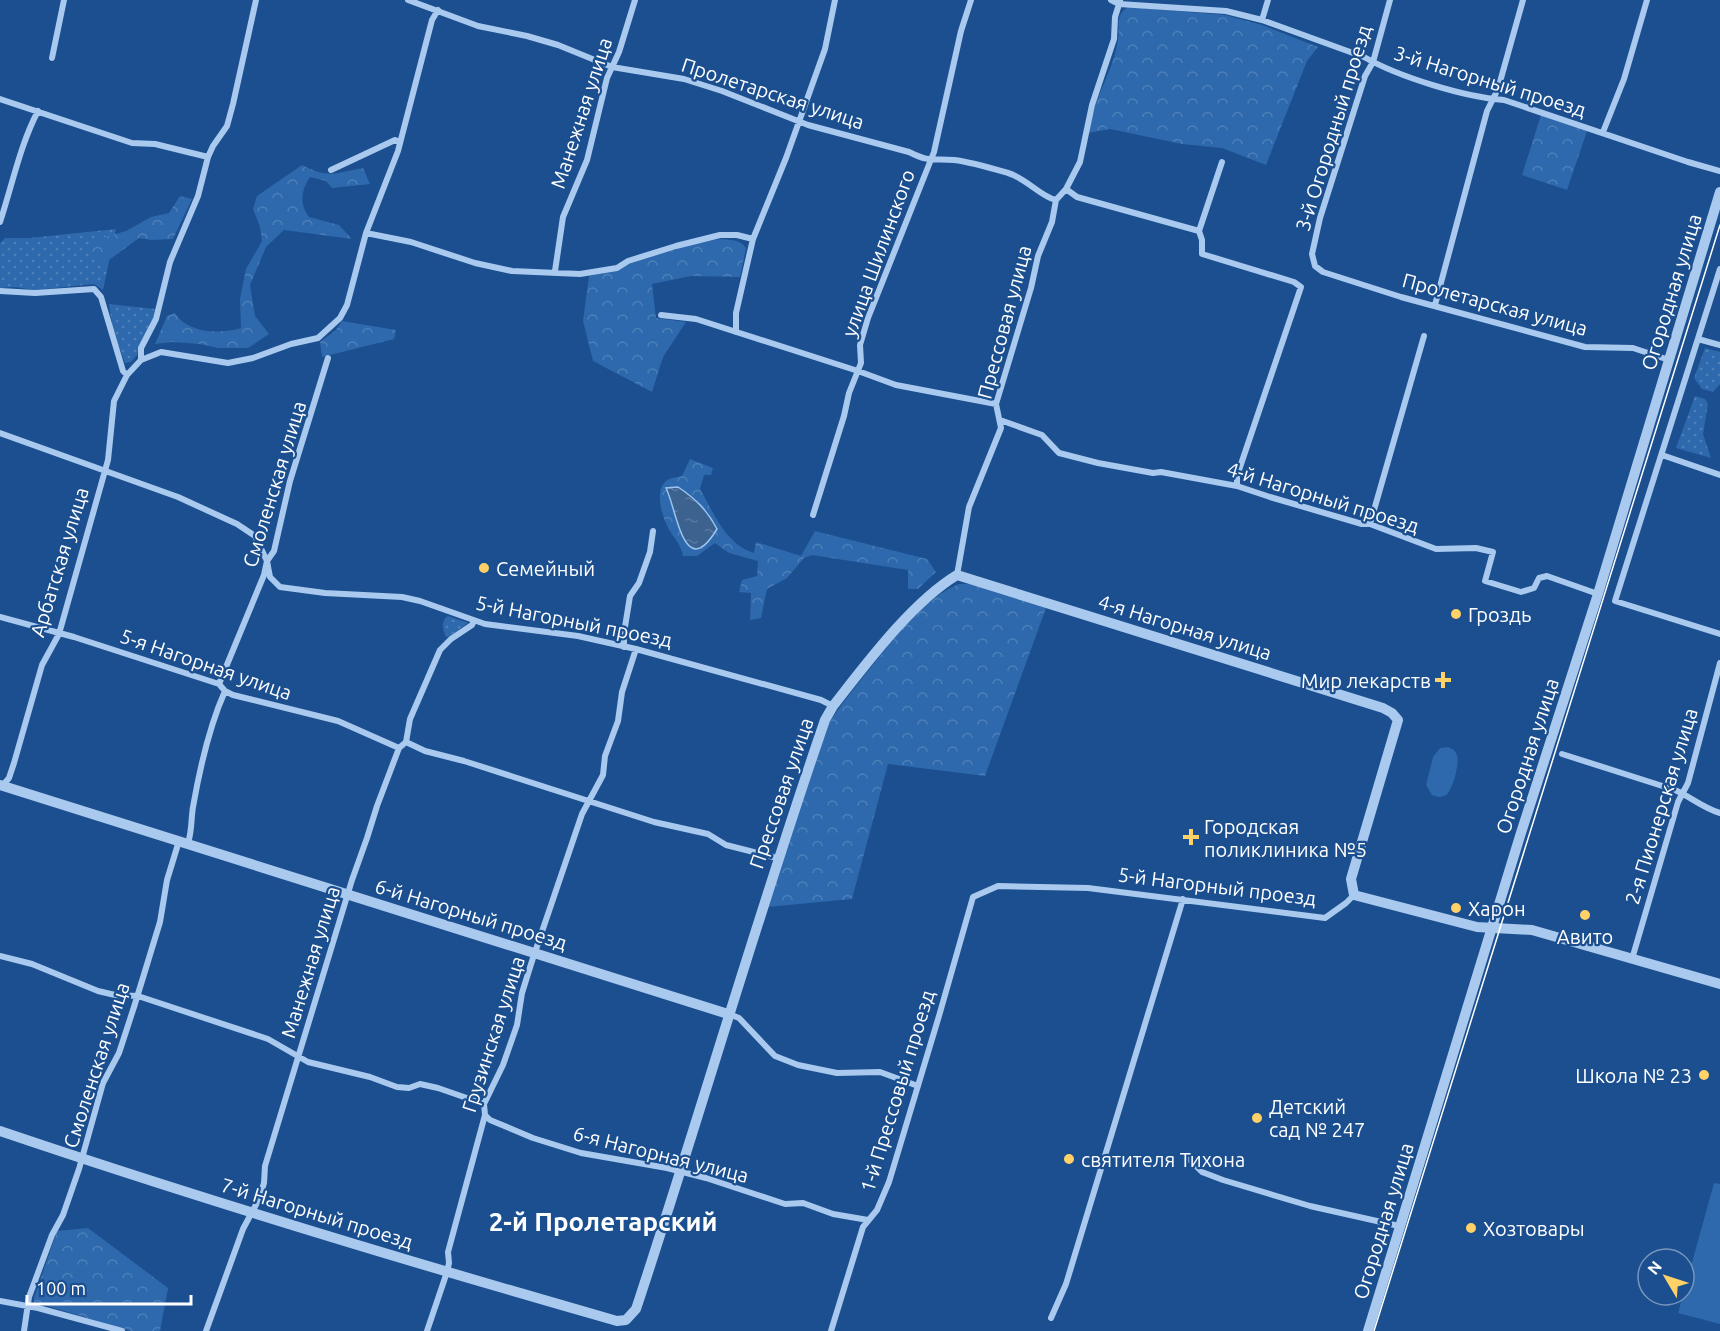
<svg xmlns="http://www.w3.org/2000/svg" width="1720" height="1331" font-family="Ubuntu,sans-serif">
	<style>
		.grass { fill: url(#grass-dots) }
		.forest { fill: url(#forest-crowns) }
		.park { fill: #2e69ad }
		.water { fill: url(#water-ripples); stroke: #9cc4f0; stroke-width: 1.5 }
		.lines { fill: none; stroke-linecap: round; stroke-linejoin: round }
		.minor { stroke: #a9c9ee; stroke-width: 6 }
		.tertiary { stroke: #a9c9ee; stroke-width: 10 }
		.tram { stroke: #fff; stroke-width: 1.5 }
		.poi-dot { fill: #ffd166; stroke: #1b4f8f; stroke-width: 2 }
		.labels { text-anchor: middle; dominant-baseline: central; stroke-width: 4.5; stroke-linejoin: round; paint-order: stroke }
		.street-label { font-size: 20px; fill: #fff; stroke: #1b4f8f }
		.poi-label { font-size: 20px; fill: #fff; stroke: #1b4f8f; text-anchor: start }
		.district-label { font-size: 26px; font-weight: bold; fill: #fff; stroke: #1b4f8f }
	</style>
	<defs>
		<pattern id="grass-dots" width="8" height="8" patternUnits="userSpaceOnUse" patternTransform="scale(1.5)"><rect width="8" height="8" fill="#2e69ad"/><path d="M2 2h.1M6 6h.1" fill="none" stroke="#4d80b9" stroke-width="1.8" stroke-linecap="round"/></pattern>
		<pattern id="forest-crowns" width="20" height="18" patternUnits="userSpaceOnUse" patternTransform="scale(1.5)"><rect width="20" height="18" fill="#2e69ad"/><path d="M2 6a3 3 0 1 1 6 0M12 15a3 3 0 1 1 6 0" fill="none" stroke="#4d80b9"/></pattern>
		<pattern id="water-ripples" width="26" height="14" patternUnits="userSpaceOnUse" patternTransform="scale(1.5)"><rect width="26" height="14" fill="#3c6290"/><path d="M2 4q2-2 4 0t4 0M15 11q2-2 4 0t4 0" fill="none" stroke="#597aa1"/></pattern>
	</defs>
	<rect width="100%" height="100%" fill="#1b4f8f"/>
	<!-- grass -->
	<path class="grass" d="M 116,229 L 103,290 L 94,284 L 35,290 L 14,287 L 0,288 L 0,243 L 5,238 L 29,238 Z
		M 109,304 L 155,309 L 154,317 L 139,346 L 137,355 L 131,362 L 125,363 L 113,331 Z
		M 1705,348 L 1720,352 L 1720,384 L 1713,392 L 1702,389 L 1694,378 Z
		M 1695,396 L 1705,399 L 1708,404 L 1703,434 L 1711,458 L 1676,448 Z
		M 448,616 L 468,623 L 450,636 L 446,637 C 443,630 440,621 448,616 Z"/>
	<!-- forest -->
	<path class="forest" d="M 1128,7 L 1225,15 L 1262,25 L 1318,47 L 1307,61 L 1266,165 L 1222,148 L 1182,144 L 1110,129 L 1088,133 C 1090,124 1092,115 1095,106 C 1102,85 1115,63 1118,40 C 1120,27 1114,16 1128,7 Z
		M 1541,115 L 1587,131 L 1567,190 L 1522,175 Z
		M 302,165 C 329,179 335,173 363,168 L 370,184 L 332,188 L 326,181 L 310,177 C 301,191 299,204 309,217 L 339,225 L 352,239 L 284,230 L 266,247 L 250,285 L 255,316 L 269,334 L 248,348 L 218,348 L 200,344 L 172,342 L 155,344 L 167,316 L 175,313 C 188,334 221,334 241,328 L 240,299 L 246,269 L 262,241 L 260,227 L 253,209 L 257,196 Z
		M 180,196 L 192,199 L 173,239 L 151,240 L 139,238 L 105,263 L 97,258 L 86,247 L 102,238 L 126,231 L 151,217 L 169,213 Z
		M 720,239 C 730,240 740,239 746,248 L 740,277 L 691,276 L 652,284 L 656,318 L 686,322 L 663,357 L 652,392 L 593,361 L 583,321 L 589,276 L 619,270 L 630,263 L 697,243 Z
		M 342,321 L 396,330 L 394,339 L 322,357 L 320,342 L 336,330 Z
		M 690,459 L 713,468 L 711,475 L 704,475 L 700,489 C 714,513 725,544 754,553 L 756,542 L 801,556 L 815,531 L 927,559 L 936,572 L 918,589 L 908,589 L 908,570 L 812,555 L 804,558 L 787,578 L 767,589 L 761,618 L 750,620 L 751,593 L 739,592 L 742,580 L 757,576 L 758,561 L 729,553 L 715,543 L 697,556 L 683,556 C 681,545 676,541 670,531 C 663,520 654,493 665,482 C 668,478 677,477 682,476 Z
		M 959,584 L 971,584 L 1046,608 L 985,776 L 888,764 L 852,899 L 767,907 L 828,725 C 842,702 859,683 875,662 C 899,633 923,599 959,584 Z
		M 88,1228 L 168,1288 L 160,1331 L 131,1331 L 34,1302 L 34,1298 L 57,1231 Z"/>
	<!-- park -->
	<path class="park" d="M 1448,747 C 1452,749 1454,749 1456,753 C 1461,760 1453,790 1446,795 C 1441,798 1437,797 1432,795 L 1426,785 L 1433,757 L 1440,748 Z
		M 1714,1183 L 1720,1184 L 1720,1324 L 1678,1313 Z"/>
	<!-- water -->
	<path class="water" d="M 678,487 C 696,499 707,510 717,529 C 684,584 677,510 666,488 Z"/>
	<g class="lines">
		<!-- minor -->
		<path class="minor" d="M 408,0 L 478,26 L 527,36 L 558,45 L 612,67 L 684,79 L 722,91 L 808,125 L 909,152 C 931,163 932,158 954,160 C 971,162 991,168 1008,173 C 1026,178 1041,197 1056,200
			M 1111,0 L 1119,4 L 1226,11 L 1262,20 L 1364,57 C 1399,77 1464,97 1504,100 L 1688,162 L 1720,171
			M 1390,0 L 1373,62 L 1365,76 L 1320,218 L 1312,254 L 1315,266 L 1323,272 L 1401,297 L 1585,347 L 1633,348 L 1669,360
			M 1262,20 L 1268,0
			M 52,58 L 64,0
			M 0,99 L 132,143 L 155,144 L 208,157
			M 1603,132 L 1624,79 L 1647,0
			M 331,170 L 395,140 L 400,142
			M 1066,189 L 1077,197 L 1199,231 L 1202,240 L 1202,254 L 1294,282 L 1301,287 L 1237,476 L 1237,486
			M 0,222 C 12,186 20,145 38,111
			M 1199,231 L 1222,162
			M 366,233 L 411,242 L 475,263 L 512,271 L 580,274 L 617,268 L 628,261 L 676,246 L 720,235 L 737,235 L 753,239
			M 1720,269 L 1615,601 L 1720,634
			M 555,271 L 563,217 L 587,160 L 607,78 L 619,52 L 635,0
			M 0,291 L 35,293 L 94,289 L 101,297 L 123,371 L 127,375
			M 1435,305 L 1487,111 L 1498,89 L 1523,0
			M 661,315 L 696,319 L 858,371 L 896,385 L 996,404
			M 736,332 L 736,313 L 753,239 L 786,158 L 825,49 L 835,0
			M 1698,339 L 1720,345
			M 141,360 L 141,348 L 156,319 L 170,262 L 198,196 L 208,157 L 213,146 L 227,126 L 233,104 L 256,0
			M 1000,420 L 1042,435 L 1059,453 L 1063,454 L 1098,463 L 1153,473 L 1161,472 L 1237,486 L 1270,497 L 1362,524 L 1370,524 L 1436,549 L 1476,548 L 1493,552 L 1485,581 L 1521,592 L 1534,588 L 1539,578 L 1547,576 L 1598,594
			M 0,433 L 178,497 L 237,524 L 255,536 L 267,561 L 270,577 L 280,587 L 325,593 L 402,597 L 420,601 L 485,624 L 578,636 L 636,649 L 821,700 L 833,706
			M 1662,455 L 1720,475
			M 813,515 L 844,416 L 849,393 L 861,363 L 860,345 L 868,318 L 934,152 L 961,31 L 971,0
			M 1370,524 L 1424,336
			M 957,575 L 969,507 L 1001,428 L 996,404 L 1031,288 L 1038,256 L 1052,222 L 1056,200 L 1066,189 L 1080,162 L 1092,105 L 1114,39 L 1115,17 L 1120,1
			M 0,617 L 74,637 L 219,684 L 225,691 L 233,695 L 338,721 L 399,748
			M 624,647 L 624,633 L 630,596 L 639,583 L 650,552 L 653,531
			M 219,684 L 264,575 L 267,561 L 274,551 L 290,481 L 328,358
			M 406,742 L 425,751 L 464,761 L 654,822 L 708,834 L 726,845 L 777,858
			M 1562,754 L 1675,790 C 1691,797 1703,808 1720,813
			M 2,786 L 9,778 L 14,763 L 42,665 L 59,634 L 108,460 L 114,401 L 127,375 L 141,360 L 161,352 L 228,363 L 253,358 L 291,344 L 318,338 L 340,318 L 347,305 L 366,233 L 398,151 L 432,20 L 438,10
			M 188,843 C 192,831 191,819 193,807 C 200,767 209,727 225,691
			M 0,956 L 32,964 L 98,991 L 115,995 L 138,996 L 268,1039 L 308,1062 L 370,1077 L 397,1087 L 409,1088 L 420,1084 L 438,1088 L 484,1104
			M 1632,959 L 1678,802 L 1688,783 L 1720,663
			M 729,1014 L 739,1018 L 775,1056 L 798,1065 L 837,1073 L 880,1072 L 918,1086
			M 485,1115 L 490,1120 L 533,1138 L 581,1153 L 667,1168 L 706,1178 L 785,1204 L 803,1203 L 833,1214 L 868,1220
			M 1185,1155 L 1202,1172 L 1223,1180 L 1310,1206 L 1399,1226
			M 0,1301 L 38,1308 L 122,1331
			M 1051,1318 L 1066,1284 L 1183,899
			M 24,1331 L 29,1297 L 52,1235 L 63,1215 L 79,1169 L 103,1083 L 119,1053 L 134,1007 L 160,922 L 167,880 L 179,841
			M 206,1331 L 243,1229 L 259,1199 L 264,1183 L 265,1166 L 352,880 L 367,838 L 377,806 L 399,748 L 406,742 L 410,719 L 440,650 L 451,639 L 472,625 L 474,621
			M 427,1331 L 447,1272 L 449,1263 L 448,1252 L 485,1115 L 484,1104 L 503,1065 L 517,1025 L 522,993 L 532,961 L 582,814 L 603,775 L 605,756 L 618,721 L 622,692 L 636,649
			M 831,1331 L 863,1227 L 877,1210 L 889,1182 L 939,1016 L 973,897 L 998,886 L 1088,888 L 1325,918 L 1346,903 L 1354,895"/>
		<!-- tertiary -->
		<path class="tertiary" d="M 0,785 L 728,1014
			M 0,1131 C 204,1200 410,1262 617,1321 L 626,1320 L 636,1309 L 640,1297 C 703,1105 759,911 825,720 L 833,706 C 866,664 912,602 957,575 L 1383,708 L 1392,713 L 1398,720 L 1351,879 L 1354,895 L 1477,927 L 1532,930 L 1720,984
			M 1368,1331 L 1520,836 L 1598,594 L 1720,192"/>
		<!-- tram -->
		<path class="tram" d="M 1374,1331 L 1720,225"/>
	</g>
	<!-- markers -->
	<g class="poi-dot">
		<circle cx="484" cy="568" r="6"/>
		<circle cx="1456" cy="614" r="6"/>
		<path d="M1440 671h6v6h6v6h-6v6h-6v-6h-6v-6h6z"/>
		<path d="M1188 828h6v6h6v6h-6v6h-6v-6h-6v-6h6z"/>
		<circle cx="1456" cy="908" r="6"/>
		<circle cx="1585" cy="915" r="6"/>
		<circle cx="1704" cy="1075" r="6"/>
		<circle cx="1257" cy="1118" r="6"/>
		<circle cx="1069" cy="1159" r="6"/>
		<circle cx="1471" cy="1228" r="6"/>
	</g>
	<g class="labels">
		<!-- street labels -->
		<g class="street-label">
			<text transform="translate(1490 81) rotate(17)">3-й Нагорный проезд</text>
			<text transform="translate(773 93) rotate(18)">Пролетарская улица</text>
			<text transform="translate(581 113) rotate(-72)">Манежная улица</text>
			<text transform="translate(1333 128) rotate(-73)">3-й Огородный проезд</text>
			<text transform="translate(878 253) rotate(-70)">улица Шилинского</text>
			<text transform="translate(1671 292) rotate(-73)">Огородная улица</text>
			<text transform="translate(1495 304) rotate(15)">Пролетарская улица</text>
			<text transform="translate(1004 322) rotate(-75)">Прессовая улица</text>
			<text transform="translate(274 484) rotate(-73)">Смоленская улица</text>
			<text transform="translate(1323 497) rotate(17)">4-й Нагорный проезд</text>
			<text transform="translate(59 562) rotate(-73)">Арбатская улица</text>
			<text transform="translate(574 621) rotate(11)">5-й Нагорный проезд</text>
			<text transform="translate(1185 627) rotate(17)">4-я Нагорная улица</text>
			<text transform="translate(206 664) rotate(19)">5-я Нагорная улица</text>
			<text transform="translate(1527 756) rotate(-72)">Огородная улица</text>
			<text transform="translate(781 793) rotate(-71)">Прессовая улица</text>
			<text transform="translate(1661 806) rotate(-73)">2-я Пионерская улица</text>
			<text transform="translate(1217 886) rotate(7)">5-й Нагорный проезд</text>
			<text transform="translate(471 914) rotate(17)">6-й Нагорный проезд</text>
			<text transform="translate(310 962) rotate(-73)">Манежная улица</text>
			<text transform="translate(493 1034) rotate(-72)">Грузинская улица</text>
			<text transform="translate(96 1065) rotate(-72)">Смоленская улица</text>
			<text transform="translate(897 1091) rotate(-73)">1-й Прессовый проезд</text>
			<text transform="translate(661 1154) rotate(14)">6-я Нагорная улица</text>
			<text transform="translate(317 1213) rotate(17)">7-й Нагорный проезд</text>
			<text transform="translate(1383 1221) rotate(-73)">Огородная улица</text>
		</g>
		<!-- poi labels -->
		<g class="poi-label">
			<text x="496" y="568">Семейный</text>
			<text x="1468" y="614">Гроздь</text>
			<text x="1431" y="680" text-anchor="end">Мир лекарств</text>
			<text x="1204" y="826">Городская<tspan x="1204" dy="23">поликлиника №5</tspan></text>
			<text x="1468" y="908">Харон</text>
			<text x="1585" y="936" text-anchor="middle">Авито</text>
			<text x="1692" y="1075" text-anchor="end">Школа № 23</text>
			<text x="1269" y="1106">Детский<tspan x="1269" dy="23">сад № 247</tspan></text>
			<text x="1081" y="1159">святителя Тихона</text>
			<text x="1483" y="1228">Хозтовары</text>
		</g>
		<!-- district labels -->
		<g class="district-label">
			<text x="603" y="1221">2-й Пролетарский</text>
		</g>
	</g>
	<!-- north arrow -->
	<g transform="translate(1666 1277) rotate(309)"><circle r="28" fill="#1b4f8f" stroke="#7695bc" stroke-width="1.5"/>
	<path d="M0-4.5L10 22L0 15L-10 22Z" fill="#ffd166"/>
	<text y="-9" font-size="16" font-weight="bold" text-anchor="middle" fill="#ffffff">N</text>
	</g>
	<!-- scale -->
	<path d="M27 1295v9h164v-9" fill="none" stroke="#ffffff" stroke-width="3"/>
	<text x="36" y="1295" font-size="18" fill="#ffffff" stroke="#1b4f8f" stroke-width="4.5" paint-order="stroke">100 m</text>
</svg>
